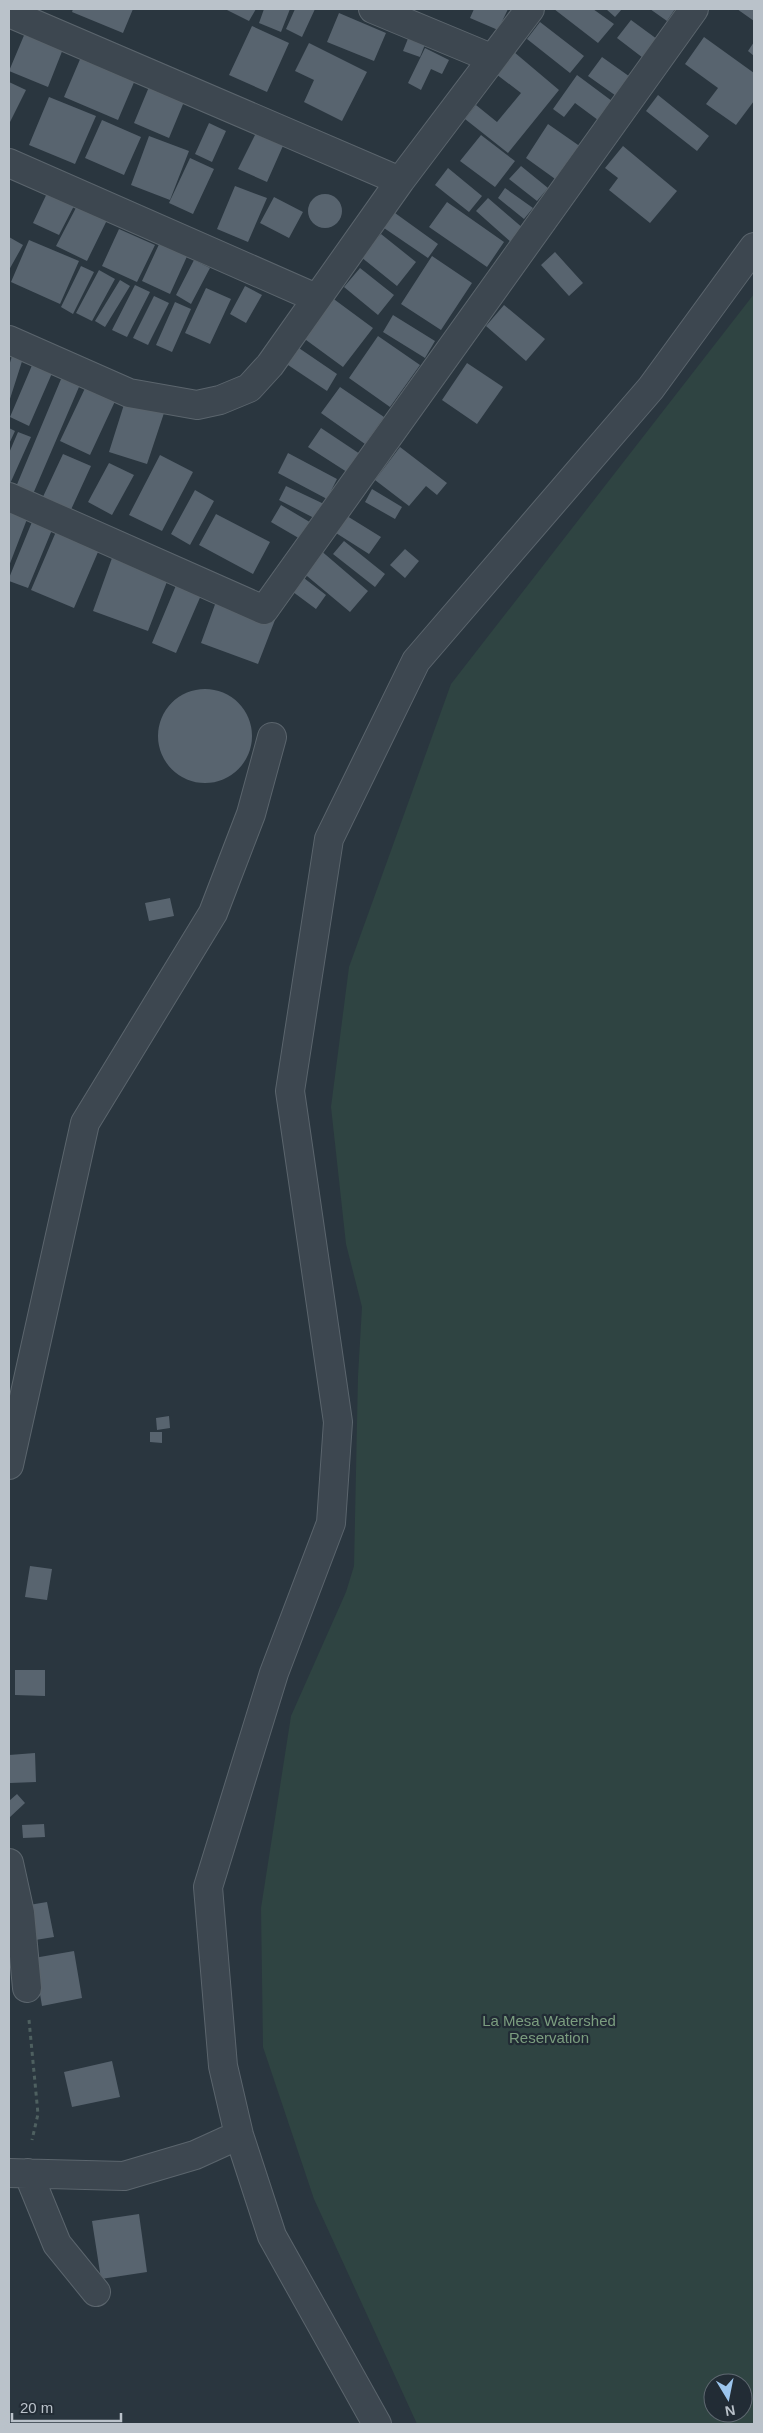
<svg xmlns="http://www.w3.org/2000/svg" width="763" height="2433" font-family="Helvetica,sans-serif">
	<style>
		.green { fill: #2f4442; fill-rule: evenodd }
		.building { fill: #58646f }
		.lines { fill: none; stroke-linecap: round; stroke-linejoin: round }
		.minor-casing { stroke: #5b656d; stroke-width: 30 }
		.path { stroke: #4e6060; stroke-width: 3; stroke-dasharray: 4 4; stroke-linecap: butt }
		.minor { stroke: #3d4750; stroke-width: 28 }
		.labels { text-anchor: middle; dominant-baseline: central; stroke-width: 4.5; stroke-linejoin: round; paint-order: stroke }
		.park-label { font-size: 15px; fill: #7b9d7f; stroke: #222c35 }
	</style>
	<rect width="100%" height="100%" fill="#2a363f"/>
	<!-- green -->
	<path class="green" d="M 754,294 L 754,2424 L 417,2424 L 314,2199 L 263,2047 L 261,1908 L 291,1716 L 346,1592 L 354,1566 L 358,1376 L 362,1307 L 346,1244 L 331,1107 L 349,967 L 451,684 ZM 713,2383 L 743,2383 L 743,2413 L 713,2413 Z"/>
	<!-- building -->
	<path class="building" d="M 73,9 L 133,9 L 123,33 L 72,12 Z
		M 225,9 L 256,9 L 249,21 Z
		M 264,9 L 290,9 L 281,32 L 259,23 Z
		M 295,9 L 315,9 L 302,37 L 286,29 Z
		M 474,9 L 508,9 L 498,30 L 470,18 Z
		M 554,9 L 593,9 L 614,24 L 598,43 Z
		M 606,9 L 622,9 L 615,17 Z
		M 650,9 L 675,9 L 667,21 Z
		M 737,9 L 754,9 L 754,21 Z
		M 339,13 L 386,33 L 374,61 L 327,42 Z
		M 631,20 L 661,42 L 647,61 L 617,38 Z
		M 540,22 L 584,56 L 570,73 L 527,39 Z
		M 252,26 L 289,43 L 267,92 L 229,75 Z
		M 25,33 L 63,49 L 48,87 L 9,71 Z
		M 409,36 L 426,42 L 420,57 L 403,51 Z
		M 704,37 L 754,73 L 754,101 L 736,125 L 706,104 L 718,88 L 685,64 Z
		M 754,42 L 754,56 L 748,51 Z
		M 309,43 L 367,72 L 342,121 L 304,102 L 314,80 L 295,71 Z
		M 425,48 L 449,60 L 442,74 L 431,69 L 421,90 L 408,83 Z
		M 514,52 L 559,90 L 508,153 L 465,119 L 476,105 L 497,122 L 521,93 L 496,74 Z
		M 81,57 L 135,80 L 118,120 L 64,97 Z
		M 602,57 L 633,79 L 619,98 L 588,76 Z
		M 577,75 L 616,104 L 602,123 L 575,103 L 564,117 L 553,109 Z
		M 9,82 L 26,90 L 9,124 Z
		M 151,82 L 186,97 L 169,138 L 134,123 Z
		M 658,95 L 709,136 L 697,151 L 646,111 Z
		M 49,97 L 96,116 L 75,164 L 29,145 Z
		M 102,120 L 141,137 L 124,175 L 85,158 Z
		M 209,123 L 226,131 L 212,162 L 195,154 Z
		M 548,124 L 581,147 L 558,181 L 526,158 Z
		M 259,127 L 286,139 L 267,182 L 238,169 Z
		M 481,135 L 515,161 L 495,187 L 460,161 Z
		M 149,136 L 189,151 L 170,200 L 131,185 Z
		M 623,146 L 677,191 L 650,223 L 609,190 L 618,178 L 605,168 Z
		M 190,158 L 214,169 L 193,214 L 169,203 Z
		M 521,166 L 548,188 L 537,201 L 509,179 Z
		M 448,168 L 482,196 L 469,212 L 435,185 Z
		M 235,186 L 267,198 L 248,242 L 217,229 Z
		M 505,188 L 533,208 L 524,219 L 498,198 Z
		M 49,189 L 76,202 L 59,235 L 33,223 Z
		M308 211a17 17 0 1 1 34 0a17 17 0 1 1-34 0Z
		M 274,197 L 303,212 L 289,238 L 260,223 Z
		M 488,198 L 524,229 L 512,243 L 476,211 Z
		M 79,202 L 109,216 L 87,261 L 56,246 Z
		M 447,202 L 504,242 L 487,267 L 429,227 Z
		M 395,213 L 438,244 L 428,258 L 384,228 Z
		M 119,229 L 155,245 L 137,282 L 102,266 Z
		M 381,234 L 416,262 L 397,286 L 361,257 Z
		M 9,237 L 23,245 L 9,270 Z
		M 29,240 L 79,261 L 60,304 L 11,282 Z
		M 161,240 L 189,252 L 170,294 L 142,281 Z
		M 555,252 L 583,283 L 569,296 L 541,265 Z
		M 432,256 L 472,283 L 441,330 L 401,304 Z
		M 194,260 L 210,268 L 191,304 L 176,295 Z
		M 81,266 L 94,272 L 73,314 L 61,307 Z
		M 360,268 L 394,295 L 378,315 L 344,287 Z
		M 99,270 L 115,279 L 92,321 L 76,313 Z
		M 120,280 L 130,286 L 105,327 L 95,321 Z
		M 135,285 L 150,292 L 127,337 L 112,330 Z
		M 245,286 L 262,295 L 246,323 L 230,314 Z
		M 206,288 L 231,299 L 210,344 L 185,333 Z
		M 154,296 L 169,303 L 148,345 L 133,338 Z
		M 331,297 L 373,328 L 343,367 L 302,337 Z
		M 175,302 L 191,309 L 172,352 L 156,345 Z
		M 504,305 L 545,339 L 526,361 L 486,326 Z
		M 393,315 L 435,341 L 425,358 L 383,332 Z
		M 378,336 L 420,365 L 390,407 L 349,378 Z
		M 293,344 L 337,374 L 327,391 L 282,361 Z
		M 14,349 L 25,352 L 9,402 L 9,366 Z
		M 33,363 L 53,371 L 29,426 L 10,417 Z
		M 467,363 L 503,387 L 477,424 L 442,400 Z
		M 64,372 L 82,380 L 30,501 L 13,494 Z
		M 87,384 L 117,397 L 90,455 L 60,441 Z
		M 340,387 L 384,417 L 365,444 L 321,413 Z
		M 127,395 L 166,407 L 147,464 L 109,452 Z
		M 9,428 L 15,431 L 9,444 Z
		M 321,428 L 363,456 L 350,474 L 308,447 Z
		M 18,432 L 31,437 L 9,486 L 9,453 Z
		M 400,447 L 447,483 L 437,495 L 426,486 L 409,506 L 375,480 Z
		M 288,453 L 337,479 L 327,499 L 278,473 Z
		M 63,454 L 91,466 L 69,514 L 41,501 Z
		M 160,455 L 193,472 L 162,531 L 129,515 Z
		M 109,463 L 134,475 L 112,515 L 88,502 Z
		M 286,486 L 324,504 L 316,519 L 279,500 Z
		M 372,489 L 402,507 L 395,519 L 365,502 Z
		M 195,490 L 214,501 L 190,545 L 171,534 Z
		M 281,505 L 313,524 L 302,540 L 271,522 Z
		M 9,506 L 29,514 L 9,566 Z
		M 216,514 L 270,542 L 253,574 L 199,545 Z
		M 347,516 L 381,537 L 369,554 L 336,533 Z
		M 34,517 L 54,525 L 28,588 L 9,581 L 9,578 Z
		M 58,527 L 101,545 L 74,608 L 31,590 Z
		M 344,541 L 385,574 L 375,587 L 333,554 Z
		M 319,549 L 368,591 L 350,612 L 301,571 Z
		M 405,549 L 419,561 L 405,578 L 390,565 Z
		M 112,558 L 168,579 L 148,631 L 93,611 Z
		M 300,575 L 326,595 L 316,609 L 289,589 Z
		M 177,583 L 202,593 L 176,653 L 152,643 Z
		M 217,599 L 275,620 L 258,664 L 201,643 Z
		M158 736a47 47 0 1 1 94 0a47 47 0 1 1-94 0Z
		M 170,898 L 174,916 L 149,921 L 145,903 Z
		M 169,1416 L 170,1428 L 157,1430 L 156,1418 Z
		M 150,1432 L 162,1432 L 162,1443 L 150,1442 Z
		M 30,1566 L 52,1569 L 47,1600 L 25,1597 Z
		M 15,1670 L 45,1670 L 45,1696 L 15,1695 Z
		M 35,1753 L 36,1782 L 10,1783 L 9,1755 Z
		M 17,1794 L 25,1803 L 9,1818 L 9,1801 Z
		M 44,1824 L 45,1837 L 23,1838 L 22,1825 Z
		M 47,1902 L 54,1937 L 29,1941 L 23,1906 Z
		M 74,1951 L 82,1998 L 42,2006 L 34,1958 Z
		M 112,2061 L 120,2097 L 72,2107 L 64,2072 Z
		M 139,2214 L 147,2272 L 101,2279 L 92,2221 Z"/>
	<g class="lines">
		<!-- minor casing -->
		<g class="minor-casing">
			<path id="minor" d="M 373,9 L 491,58
				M 9,13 L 400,181
				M 9,163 L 316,298
				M 9,340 L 129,393 L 197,405 L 220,400 L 249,388 L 270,365 L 400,181 L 530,9
				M 9,497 L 264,610 L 694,9
				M 9,1465 L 85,1123 L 213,913 L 251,814 L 272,737
				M 9,1863 L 20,1913 L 27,1988
				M 9,2173 L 124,2176 L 195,2155 L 239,2135
				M 28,2173 L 57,2244 L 96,2292
				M 377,2424 L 272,2236 L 239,2135 L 223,2066 L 208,1887 L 274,1673 L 331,1523 L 338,1422 L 290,1091 L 329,839 L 416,661 L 651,388 L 754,247"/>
		</g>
		<!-- path -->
		<path class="path" d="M 29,2020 L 38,2114 L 32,2140"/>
		<!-- minor -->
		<use href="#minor" class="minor"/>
	</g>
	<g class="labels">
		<!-- park labels -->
		<g class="park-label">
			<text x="549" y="2020">La Mesa Watershed<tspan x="549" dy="17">Reservation</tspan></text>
		</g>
	</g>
	<!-- border -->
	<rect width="763" height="2433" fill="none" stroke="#bac2ca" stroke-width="20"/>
	<!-- north arrow -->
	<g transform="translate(728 2398) rotate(170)"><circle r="24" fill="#222c35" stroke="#5f6871"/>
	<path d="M0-4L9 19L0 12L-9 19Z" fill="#9cc5ed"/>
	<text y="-8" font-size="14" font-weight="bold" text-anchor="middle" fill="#bac2ca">N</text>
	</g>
	<!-- scale -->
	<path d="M12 2413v8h109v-8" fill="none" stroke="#bac2ca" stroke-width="2.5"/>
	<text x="20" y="2413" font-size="15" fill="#bac2ca" stroke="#222c35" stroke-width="4" paint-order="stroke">20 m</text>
</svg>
